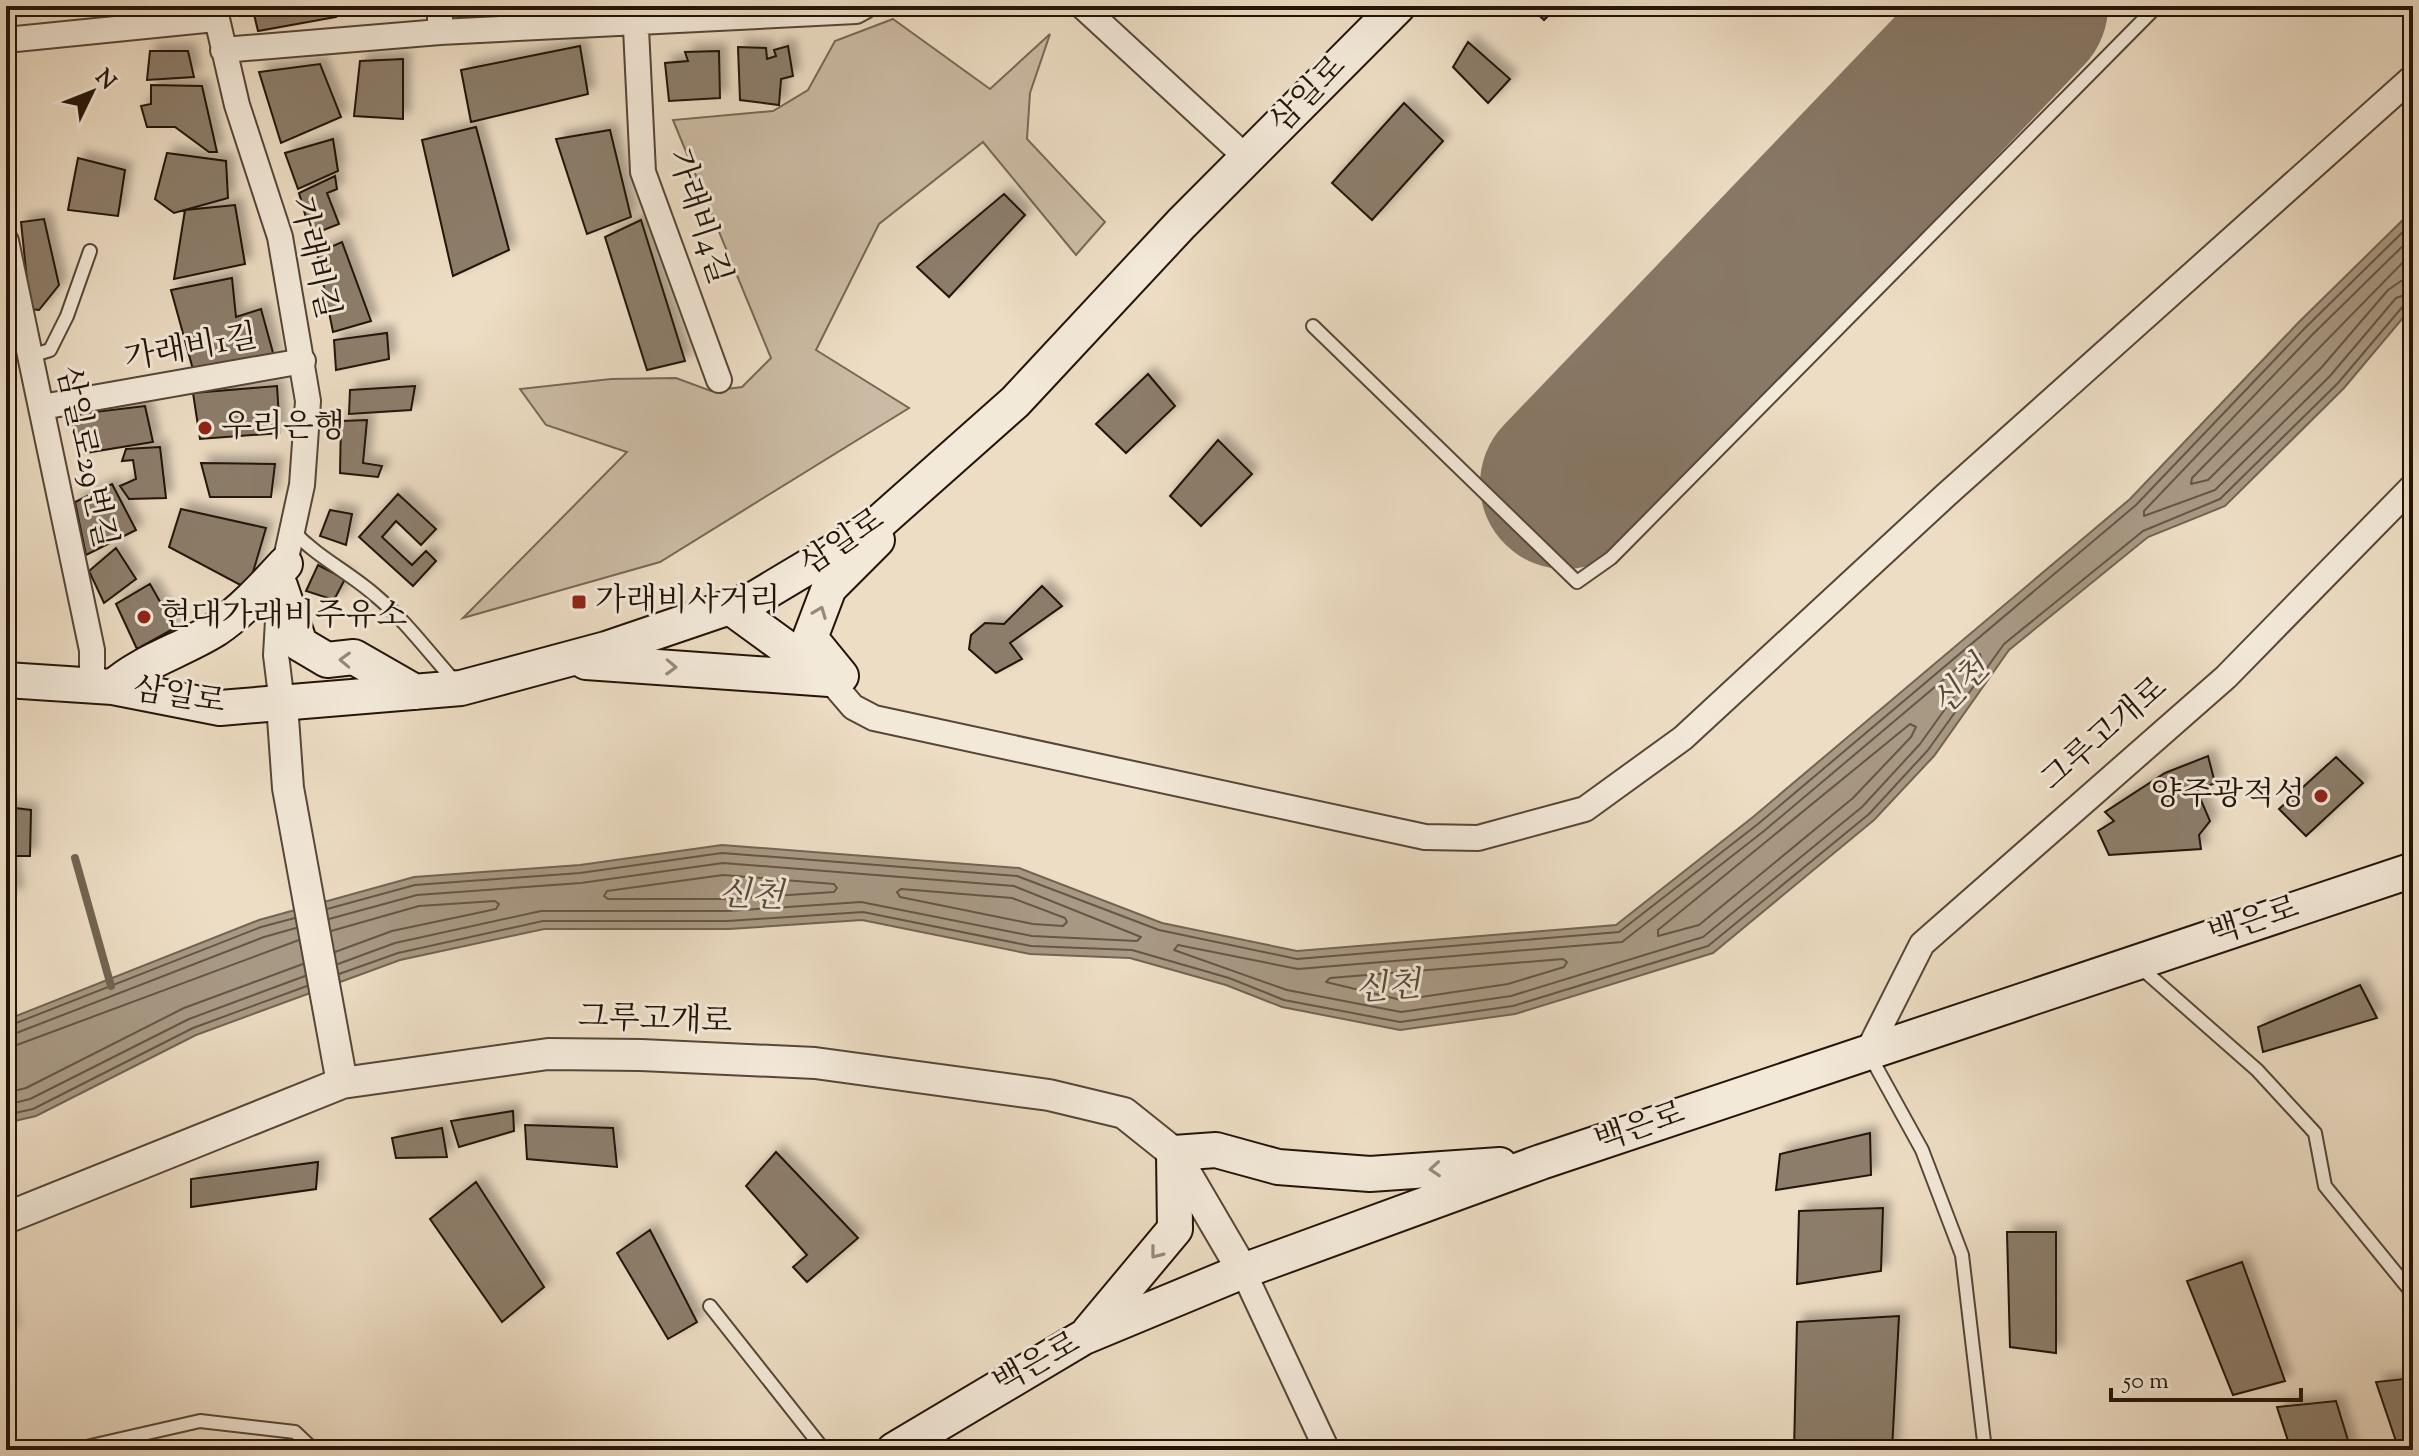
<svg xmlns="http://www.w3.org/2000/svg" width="2419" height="1456" font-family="'Sorts Mill Goudy','Noto Serif KR',serif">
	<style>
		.green { fill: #cbbba4; stroke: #776856; stroke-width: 2 }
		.water { fill: #a89984; stroke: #736452; stroke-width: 2 }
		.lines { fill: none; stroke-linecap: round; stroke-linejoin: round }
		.shore { stroke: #665646; stroke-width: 2 }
		.stream { stroke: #736452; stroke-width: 8 }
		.taxiway { stroke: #887866; stroke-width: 68 }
		.runway { stroke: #887866; stroke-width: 170 }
		.building { fill: #8c7d6a; stroke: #231408; stroke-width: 2; filter: url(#shadow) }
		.service-casing { stroke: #564637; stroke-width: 16 }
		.minor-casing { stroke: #564637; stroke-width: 28 }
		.tertiary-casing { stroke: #564637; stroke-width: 34 }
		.secondary-casing { stroke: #231408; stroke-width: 38 }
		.service { stroke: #f3e9d9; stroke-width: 12 }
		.minor { stroke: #f3e9d9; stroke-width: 24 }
		.tertiary { stroke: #f3e9d9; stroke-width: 30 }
		.secondary { stroke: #f3e9d9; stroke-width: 34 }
		.oneway { stroke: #95897b }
		.poi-dot { fill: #8f2418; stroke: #f3e9d9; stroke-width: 3 }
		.labels { text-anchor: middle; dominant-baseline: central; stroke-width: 6; stroke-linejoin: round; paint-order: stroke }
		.street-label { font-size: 32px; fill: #231408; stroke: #f3e9d9 }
		.poi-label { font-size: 32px; fill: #231408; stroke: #f3e9d9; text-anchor: start }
		.water-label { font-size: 34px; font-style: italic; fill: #58493a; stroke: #f3e9d9 }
	</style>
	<defs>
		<filter id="shadow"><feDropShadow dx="7" dy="-7" stdDeviation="4" flood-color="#0004"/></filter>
	</defs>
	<rect width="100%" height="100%" fill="#edddc4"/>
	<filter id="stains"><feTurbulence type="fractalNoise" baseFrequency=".0025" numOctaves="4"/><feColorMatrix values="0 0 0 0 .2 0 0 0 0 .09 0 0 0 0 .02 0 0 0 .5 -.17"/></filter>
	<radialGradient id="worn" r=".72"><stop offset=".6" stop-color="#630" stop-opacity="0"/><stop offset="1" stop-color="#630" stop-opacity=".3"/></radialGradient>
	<!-- green -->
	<path class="green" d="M 893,19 L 990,89 L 1050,34 L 1030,93 L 1027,139 L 1105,222 L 1076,255 L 983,142 L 879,224 L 816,350 L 909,408 L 660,562 L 463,618 L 627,452 L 546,425 L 520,389 L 611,379 L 676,378 L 711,391 L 742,387 L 771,358 L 673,120 L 773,111 L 808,90 L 835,41 Z"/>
	<!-- water -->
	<path class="water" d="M 2413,210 L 2413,306 L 2344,388 L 2225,506 L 2148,537 L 2009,650 L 1934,756 L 1874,820 L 1713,953 L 1515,1014 L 1400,1030 L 1282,1007 L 1226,985 L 1130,958 L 1030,954 L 862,920 L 729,929 L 544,929 L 400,960 L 196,1035 L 36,1116 L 6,1123 L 6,1020 L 259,920 L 414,877 L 580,865 L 722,845 L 1019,868 L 1162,923 L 1297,951 L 1616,925 L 1753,817 L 2130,499 L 2299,322 Z"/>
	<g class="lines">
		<!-- shore -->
		<path class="shore" d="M 2413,236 L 2312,335 L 2144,511 L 2144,516 L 2215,490 L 2330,376 L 2396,298 L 2413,292
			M 2413,252 L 2192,478 L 2191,484 L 2208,480 L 2321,368 L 2388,290 L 2401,281 L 2413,280
			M 1974,654 L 1980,654 L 1981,659 L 1920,744 L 1862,807 L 1703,937 L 1511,996 L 1401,1012 L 1287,990 L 1174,950 L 1178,945 L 1298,969 L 1622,942 L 1764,831 Z
			M 1910,724 L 1916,727 L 1911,737 L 1853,798 L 1699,925 L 1658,936 L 1658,930 Z
			M 723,875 L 834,884 L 837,888 L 834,892 L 728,899 L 608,899 L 604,896 L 607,891 Z
			M 901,889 L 1012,898 L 1065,918 L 1067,922 L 1063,926 L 1033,924 L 900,897 L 897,892 Z
			M 327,909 L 415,885 L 580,873 L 722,853 L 1017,876 L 1159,930 L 1297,959 L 1619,932 L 1758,824 L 2136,505 L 2305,328 L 2413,222
			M 329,919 L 417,895 L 581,883 L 723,863 L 1014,886 L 1141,937 L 1137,941 L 1032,936 L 861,902 L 728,911 L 541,911 L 395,943 L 338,964
			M 331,931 L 419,906 L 495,901 L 499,904 L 496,909 L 392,931 L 335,952
			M 1563,959 L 1567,962 L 1564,967 L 1508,984 L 1401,1000 L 1326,982 L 1330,978 Z
			M 339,974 L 398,953 L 543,921 L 728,921 L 863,912 L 1031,946 L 1132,950 L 1229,978 L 1284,1000 L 1400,1022 L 1513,1006 L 1708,946 L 1869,814 L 1928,750 L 2004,644 L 2143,531 L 2220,499 L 2338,383 L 2404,305 L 2413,302
			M 6,1027 L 261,927 L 295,918
			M 6,1037 L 264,937 L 296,928
			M 6,1049 L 299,940
			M 6,1093 L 26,1088 L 184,1008 L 303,964
			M 6,1105 L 30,1099 L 189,1019 L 305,976
			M 6,1115 L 33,1109 L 193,1028 L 307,986"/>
		<!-- stream -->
		<path class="stream" d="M 6,618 L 8,625
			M 75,858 L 111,986"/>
		<!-- taxiway -->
		<path class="taxiway" d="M 2015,6 L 2019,10"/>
		<!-- runway -->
		<path class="runway" d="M 1565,484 L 2023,6"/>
	</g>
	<!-- building -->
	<path class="building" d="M 6,6 L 30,6 L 30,10 L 6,19 Z
		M 125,6 L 176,6 L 176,12 L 128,17 Z
		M 252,6 L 334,6 L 336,17 L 258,31 Z
		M 1529,6 L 1558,6 L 1544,20 Z
		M 1468,42 L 1510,79 L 1488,103 L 1453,67 Z
		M 580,46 L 588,94 L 471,122 L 461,70 Z
		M 788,46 L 793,76 L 781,79 L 779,105 L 740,100 L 738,47 L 766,48 L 767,59 L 776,56 L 774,50 Z
		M 150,51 L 188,51 L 194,77 L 147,80 Z
		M 719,51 L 720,98 L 669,101 L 665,63 L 688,61 L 685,52 Z
		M 403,59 L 403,119 L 354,116 L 360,61 Z
		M 320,64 L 341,117 L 281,143 L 259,72 Z
		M 151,85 L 202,86 L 217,152 L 209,152 L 175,127 L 147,127 L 141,106 L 151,104 Z
		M 1404,103 L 1443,141 L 1372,220 L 1332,183 Z
		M 476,127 L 509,250 L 453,276 L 422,140 Z
		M 610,130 L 631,217 L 587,234 L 556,139 Z
		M 333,139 L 338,171 L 298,189 L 285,153 Z
		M 167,153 L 226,161 L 228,198 L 174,213 L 155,199 Z
		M 78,158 L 125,170 L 118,216 L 68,210 Z
		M 335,176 L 337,189 L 327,193 L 339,224 L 311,235 L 299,193 Z
		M 1004,194 L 1025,215 L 949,297 L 917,267 Z
		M 235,205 L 245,264 L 174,279 L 185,210 Z
		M 44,219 L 59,285 L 39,310 L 30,309 L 21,222 Z
		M 641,220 L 685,361 L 647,370 L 605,237 Z
		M 342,242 L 371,321 L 333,332 L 317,253 Z
		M 232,278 L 236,317 L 261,309 L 275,360 L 194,373 L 171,290 Z
		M 387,333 L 389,359 L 336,370 L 334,340 Z
		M 1148,374 L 1175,406 L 1126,453 L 1096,424 Z
		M 277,386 L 280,433 L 200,439 L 193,393 Z
		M 415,386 L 411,410 L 349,414 L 350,390 Z
		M 145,406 L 153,442 L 79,454 L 69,415 Z
		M 367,420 L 363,463 L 382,466 L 378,477 L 340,473 L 341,421 Z
		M 1218,440 L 1252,474 L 1201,526 L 1170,496 Z
		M 160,447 L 166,498 L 129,499 L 120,486 L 136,479 L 133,460 L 122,461 L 126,449 Z
		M 201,463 L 275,464 L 271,497 L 210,497 Z
		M 112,484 L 136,530 L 86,555 L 75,502 Z
		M 398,494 L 436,529 L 421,545 L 396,521 L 382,537 L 412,565 L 426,551 L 436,561 L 413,586 L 359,537 Z
		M 181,509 L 266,528 L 248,589 L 169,547 Z
		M 330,510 L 352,514 L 346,545 L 320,536 Z
		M 116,548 L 136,579 L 104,603 L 89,571 Z
		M 318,565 L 345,579 L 334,600 L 306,591 Z
		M 150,584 L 175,628 L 137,649 L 116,604 Z
		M 1042,586 L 1062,606 L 1010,643 L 1022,659 L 996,673 L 969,649 L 971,635 L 985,623 L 1004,624 Z
		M 2208,756 L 2215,783 L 2197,791 L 2210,821 L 2199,835 L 2201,849 L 2109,855 L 2098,831 L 2114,821 L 2105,812 L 2165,773 Z
		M 2336,757 L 2363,783 L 2306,836 L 2279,809 Z
		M 6,807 L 31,810 L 30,856 L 9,856 L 16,895 L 6,895 Z
		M 2360,985 L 2377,1018 L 2263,1052 L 2258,1027 Z
		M 513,1111 L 514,1131 L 459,1147 L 451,1121 Z
		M 525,1125 L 613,1128 L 617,1167 L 527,1159 Z
		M 442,1128 L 447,1157 L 396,1158 L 392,1138 Z
		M 1870,1133 L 1871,1175 L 1776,1190 L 1780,1154 Z
		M 776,1152 L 858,1238 L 807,1282 L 793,1267 L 807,1255 L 746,1186 Z
		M 318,1162 L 316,1189 L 191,1207 L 191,1179 Z
		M 476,1182 L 544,1287 L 502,1322 L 430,1219 Z
		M 1883,1208 L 1881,1271 L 1797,1284 L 1799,1211 Z
		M 650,1230 L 697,1322 L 668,1339 L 617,1253 Z
		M 2007,1232 L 2056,1232 L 2056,1353 L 2010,1347 Z
		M 2242,1262 L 2285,1381 L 2233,1395 L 2187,1281 Z
		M 6,1287 L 11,1334 L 6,1334 Z
		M 1899,1316 L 1892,1450 L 1794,1450 L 1797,1322 Z
		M 2413,1378 L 2413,1450 L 2399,1450 L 2376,1382 Z
		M 2336,1401 L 2351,1450 L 2291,1450 L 2277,1407 Z"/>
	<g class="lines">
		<!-- service casing -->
		<g class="service-casing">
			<path id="service" d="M 1313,326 L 1577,582 L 1611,558 L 2157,6
				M 31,356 L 50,350 L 67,316 L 90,251
				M 293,531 C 318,558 349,572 376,596 C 406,621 430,654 456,683
				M 2140,967 L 2257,1070 L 2315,1133 L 2325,1186 L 2413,1294
				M 1869,1054 L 1922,1150 L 1962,1255 L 1985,1450
				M 710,1306 L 824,1450
				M 73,1450 L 200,1421 L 295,1432 L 314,1450"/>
		</g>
		<!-- minor casing -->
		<g class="minor-casing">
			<path id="minor" d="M 214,6 L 237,105 L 280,237 L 308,401 L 302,485 L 280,586 L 276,655 L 282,704
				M 440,6 L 440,32
				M 1082,6 L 1248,159
				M 635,8 L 643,172 L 719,380
				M 6,40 L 215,19
				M 223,50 L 440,32 L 856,11 L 865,6
				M 6,241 L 92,650 L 92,688
				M 42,407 L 303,361
				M 829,679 L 853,707 L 874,718 L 1425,837 L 1478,838 L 1585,809 L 1683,738 L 1946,495 L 2413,77
				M 1868,1051 L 1922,944 L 2226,677 L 2413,486
				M 1243,1271 L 1327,1450"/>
		</g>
		<!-- tertiary casing -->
		<g class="tertiary-casing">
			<path id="tertiary" d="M 282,704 L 288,788 L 342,1083
				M 6,1218 L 342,1083 L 548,1054 L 641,1055 L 815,1063 L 1049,1095 L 1124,1113 L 1174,1153 L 1243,1271"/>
		</g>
		<!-- secondary casing -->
		<g class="secondary-casing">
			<path id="secondary" d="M 280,586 L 300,644 L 327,660 L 354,657 L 415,692
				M 730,607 L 825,676
				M 586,662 L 829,679
				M 841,676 L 810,638 L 829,588 L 877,540
				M 6,680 L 113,687 L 220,708 L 461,688 L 606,649 L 756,598 L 873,528 L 1015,402 L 1181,224 L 1398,6
				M 113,687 C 142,661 183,650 216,629 C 242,611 264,587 285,564
				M 1089,1332 L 1175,1229 L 1174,1153 L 1216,1150 L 1278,1167 L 1370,1174 L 1500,1165
				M 894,1450 L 1084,1337 L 1243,1271 L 1541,1162 L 2413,870"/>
		</g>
		<!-- service -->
		<use href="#service" class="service"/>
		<!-- minor -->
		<use href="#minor" class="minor"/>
		<!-- tertiary -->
		<use href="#tertiary" class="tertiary"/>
		<!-- secondary -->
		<use href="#secondary" class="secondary"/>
	</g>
	<!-- one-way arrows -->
	<defs><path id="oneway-chevron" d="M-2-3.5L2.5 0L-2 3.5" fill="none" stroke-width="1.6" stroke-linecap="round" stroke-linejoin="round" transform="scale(2)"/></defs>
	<g class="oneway">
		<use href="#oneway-chevron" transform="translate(820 612) rotate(-69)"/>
		<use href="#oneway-chevron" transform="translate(345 660) rotate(-178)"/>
		<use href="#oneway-chevron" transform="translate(671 667) rotate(2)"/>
		<use href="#oneway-chevron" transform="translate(1435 1169) rotate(176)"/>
		<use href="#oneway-chevron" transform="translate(1156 1253) rotate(128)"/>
	</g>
	<!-- markers -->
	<g class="poi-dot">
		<circle cx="205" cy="428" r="8"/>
		<rect x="571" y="594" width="16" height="16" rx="4"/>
		<circle cx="144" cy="617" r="8"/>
		<circle cx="2321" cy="796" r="8"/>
	</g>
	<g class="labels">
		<!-- street labels -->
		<g class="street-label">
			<text transform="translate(1309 95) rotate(-46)">삼일로</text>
			<text transform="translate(698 217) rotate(72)">가래비4길</text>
			<text transform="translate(313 258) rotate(77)">가래비길</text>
			<text transform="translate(191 349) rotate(-10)">가래비1길</text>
			<text transform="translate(85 457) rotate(78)">삼일로29번길</text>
			<text transform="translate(843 543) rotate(-34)">삼일로</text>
			<text transform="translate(179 697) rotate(9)">삼일로</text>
			<text transform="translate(2105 735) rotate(-41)">그루고개로</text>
			<text transform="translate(2254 922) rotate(-18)">백은로</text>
			<text transform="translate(655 1021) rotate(2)">그루고개로</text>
			<text transform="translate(1640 1128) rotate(-19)">백은로</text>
			<text transform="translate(1037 1364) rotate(-29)">백은로</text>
		</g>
		<!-- poi labels -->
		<g class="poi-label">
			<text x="221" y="428">우리은행</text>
			<text x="595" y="602">가래비사거리</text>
			<text x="160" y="617">현대가래비주유소</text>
			<text x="2305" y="796" text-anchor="end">양주광적성</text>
		</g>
		<!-- water labels -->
		<g class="water-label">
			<text transform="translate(1962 687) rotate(-46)">신천</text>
			<text transform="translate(751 897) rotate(2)">신천</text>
			<text transform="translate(1388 989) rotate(-5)">신천</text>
		</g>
	</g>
	<!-- margin -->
	<rect width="2419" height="1456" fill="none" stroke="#edddc4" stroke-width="32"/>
	<rect x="8" y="8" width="2403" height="1440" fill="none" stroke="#231408" stroke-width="4"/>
	<rect x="16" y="16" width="2387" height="1424" fill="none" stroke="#231408" stroke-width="2"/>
	<!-- north arrow -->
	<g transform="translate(92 92) rotate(47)" stroke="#f3e9d9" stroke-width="6" paint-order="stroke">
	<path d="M0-6L14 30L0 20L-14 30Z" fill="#231408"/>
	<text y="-12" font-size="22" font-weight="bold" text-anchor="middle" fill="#231408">N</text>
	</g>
	<!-- scale -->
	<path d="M2111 1388v12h190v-12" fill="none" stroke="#231408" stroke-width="4"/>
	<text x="2123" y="1388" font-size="24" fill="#231408" stroke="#f3e9d9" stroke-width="6" paint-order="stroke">50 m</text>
	<rect width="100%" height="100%" filter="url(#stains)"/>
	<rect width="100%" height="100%" fill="url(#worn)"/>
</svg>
